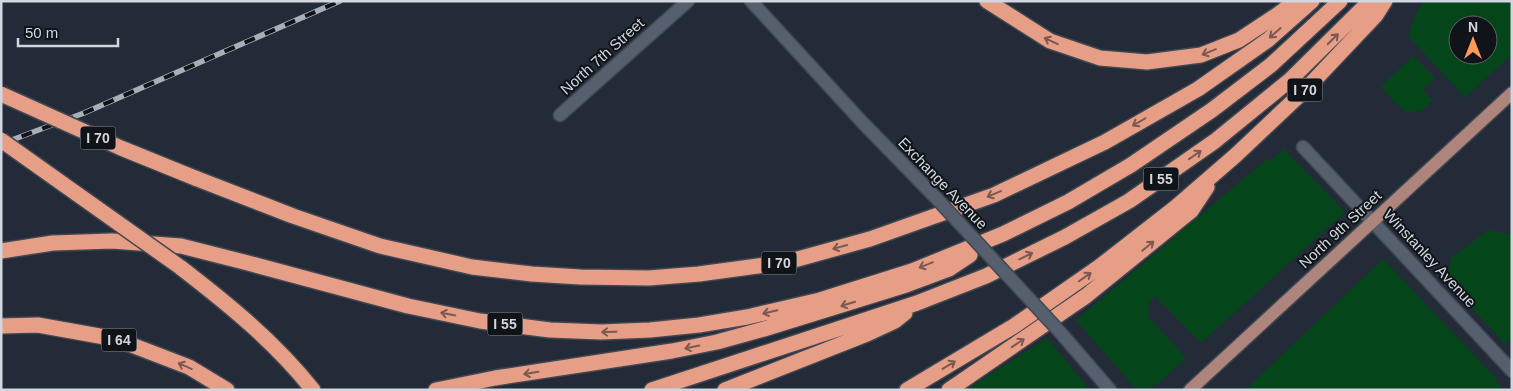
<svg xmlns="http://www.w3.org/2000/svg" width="1513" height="391" font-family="Arial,sans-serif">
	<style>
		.green { fill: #04461a; fill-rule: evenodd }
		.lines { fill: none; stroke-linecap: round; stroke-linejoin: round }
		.minor-casing { stroke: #404751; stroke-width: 15 }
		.major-casing { stroke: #404751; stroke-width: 15 }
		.highway-casing { stroke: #404751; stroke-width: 18 }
		.minor { stroke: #565f6e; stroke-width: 12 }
		.major { stroke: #ad857c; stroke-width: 12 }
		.highway { stroke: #e79e86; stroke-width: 15 }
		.rail-casing { stroke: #a9afb8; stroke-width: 5.5 }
		.rail { stroke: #101419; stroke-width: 4; stroke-dasharray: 11; stroke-linecap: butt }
		.minor-bridge-casing { stroke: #404751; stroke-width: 15; stroke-linecap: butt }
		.highway-bridge-casing { stroke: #404751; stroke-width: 18; stroke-linecap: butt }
		.minor-bridge { stroke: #565f6e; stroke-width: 12 }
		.highway-bridge { stroke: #e79e86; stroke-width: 15 }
		.oneway { stroke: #7c5950 }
		.labels { text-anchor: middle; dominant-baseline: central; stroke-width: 4; stroke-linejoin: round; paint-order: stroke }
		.shield { fill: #101419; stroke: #989ca4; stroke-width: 1 }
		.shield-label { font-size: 14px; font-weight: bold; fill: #d2d7df }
		.street-label { font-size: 15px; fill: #d2d7df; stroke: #101419 }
	</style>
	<rect width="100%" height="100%" fill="#232b38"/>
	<!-- green -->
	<path class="green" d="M 1424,1 L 1512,1 L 1512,54 L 1465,97 L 1408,36 L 1416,13 ZM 1458,25 L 1488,25 L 1488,55 L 1458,55 Z
		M 1413,56 L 1435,78 L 1423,90 L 1433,100 L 1421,111 L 1406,112 L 1392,100 L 1381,86 Z
		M 1284,149 L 1345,212 L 1201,343 L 1155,296 L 1149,302 L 1148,316 L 1186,358 L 1160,382 L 1148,389 L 1134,387 L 1076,320 L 1267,159 L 1270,161 Z
		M 1488,230 L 1508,234 L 1512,231 L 1512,340 L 1505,344 L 1448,282 L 1451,258 Z
		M 1383,259 L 1497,379 L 1496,381 L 1503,390 L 1245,390 Z
		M 1047,338 L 1090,390 L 966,390 Z"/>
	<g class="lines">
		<!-- minor casing -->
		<g class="minor-casing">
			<path id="minor" d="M 751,1 L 862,122 L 937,199
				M 560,115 L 688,1
				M 1303,147 L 1512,371
				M 1060,332 L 1110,390"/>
		</g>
		<!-- major casing -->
		<g class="major-casing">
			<path id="major" d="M 1190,390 L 1512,93"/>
		</g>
		<!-- highway casing -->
		<g class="highway-casing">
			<path id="highway" d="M 987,1 L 1050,41 L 1100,58 L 1147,62 L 1201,55 L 1239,40 L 1277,15 L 1296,1
				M 195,178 L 293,216 L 380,246 L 472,267 L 532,274 L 580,277 L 649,278 L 699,274 L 787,262 L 870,239 L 994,195 L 1105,142 L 1198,89 L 1268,40 L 1312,1
				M 1,251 L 53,243 L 112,241 L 181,246 L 248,263 L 408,306 L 480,321 L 550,330 L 601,332 L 650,330 L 699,325 L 747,317 L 820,300 L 912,271 L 1003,234 L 1068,202 L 1131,165 L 1212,110 L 1271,65 L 1340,1
				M 180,267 C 228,304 275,342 313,390
				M 1,326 L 38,325 L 116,339 L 189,367 L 227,390
				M 436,390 L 495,378 L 672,351 L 717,342 L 764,329 L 906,285 L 949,269 L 970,255
				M 652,390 L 917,303 L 986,276 L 1065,237 L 1129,201 L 1215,141 L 1290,80 L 1370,1
				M 725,390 L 867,334 L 895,321 L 905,313
				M 907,390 L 1014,326 L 1099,267 L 1176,207 L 1236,155 L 1307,88 L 1376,15 L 1385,1
				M 949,390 L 1086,296 L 1191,211 L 1207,187"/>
		</g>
		<!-- minor -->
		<use href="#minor" class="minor"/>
		<!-- major -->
		<use href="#major" class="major"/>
		<!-- highway -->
		<use href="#highway" class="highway"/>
		<!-- rail casing -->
		<g class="rail-casing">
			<path id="rail" d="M 1,144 L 84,113 L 340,1"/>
		</g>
		<!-- rail -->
		<use href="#rail" class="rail"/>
		<!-- minor-bridge casing -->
		<g class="minor-bridge-casing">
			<path id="minor-bridge" d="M 937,199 L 1060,332"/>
		</g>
		<!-- highway-bridge casing -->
		<g class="highway-bridge-casing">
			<path id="highway-bridge" d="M 1,94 L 121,148 L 195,178
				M 1,140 L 180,267"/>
		</g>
		<!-- minor-bridge -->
		<use href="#minor-bridge" class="minor-bridge"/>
		<!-- highway-bridge -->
		<use href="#highway-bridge" class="highway-bridge"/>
	</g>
	<!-- one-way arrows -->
	<defs><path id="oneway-shaft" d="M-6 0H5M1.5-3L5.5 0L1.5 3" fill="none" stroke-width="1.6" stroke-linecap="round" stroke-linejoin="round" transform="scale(1.25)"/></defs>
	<g class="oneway">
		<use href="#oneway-shaft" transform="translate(1275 33) rotate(139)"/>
		<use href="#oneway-shaft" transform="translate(1333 39) rotate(-45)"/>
		<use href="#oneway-shaft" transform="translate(1051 41) rotate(-155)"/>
		<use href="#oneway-shaft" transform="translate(1209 52) rotate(158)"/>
		<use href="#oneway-shaft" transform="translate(1139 122) rotate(150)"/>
		<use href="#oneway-shaft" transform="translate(1195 155) rotate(-35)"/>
		<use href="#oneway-shaft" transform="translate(994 194) rotate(157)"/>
		<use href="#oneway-shaft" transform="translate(1148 246) rotate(-39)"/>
		<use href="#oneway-shaft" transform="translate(840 247) rotate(165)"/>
		<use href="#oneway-shaft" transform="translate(1026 256) rotate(-26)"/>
		<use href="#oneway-shaft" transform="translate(926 265) rotate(158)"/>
		<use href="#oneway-shaft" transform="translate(1085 277) rotate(-35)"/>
		<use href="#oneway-shaft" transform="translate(848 304) rotate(163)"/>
		<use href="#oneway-shaft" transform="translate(770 312) rotate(167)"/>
		<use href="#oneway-shaft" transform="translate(448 314) rotate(-169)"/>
		<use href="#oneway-shaft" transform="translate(609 332) rotate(179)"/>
		<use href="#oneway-shaft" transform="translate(1018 343) rotate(-34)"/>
		<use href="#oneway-shaft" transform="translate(692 347) rotate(168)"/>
		<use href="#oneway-shaft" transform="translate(949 365) rotate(-31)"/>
		<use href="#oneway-shaft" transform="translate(185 366) rotate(-156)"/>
		<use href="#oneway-shaft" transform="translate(531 373) rotate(171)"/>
	</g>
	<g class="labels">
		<!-- shield labels -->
		<g class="shield">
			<rect x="1287.5" y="78.5" width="35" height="23" rx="4"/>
			<rect x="80.5" y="126.5" width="35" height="23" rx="4"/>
			<rect x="1143.5" y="167.5" width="35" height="23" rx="4"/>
			<rect x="761.5" y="251.5" width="35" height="23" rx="4"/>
			<rect x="487.5" y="312.5" width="35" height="23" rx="4"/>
			<rect x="101.5" y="328.5" width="35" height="23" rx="4"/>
		</g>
		<g class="shield-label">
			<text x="1305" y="90">I 70</text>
			<text x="98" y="138">I 70</text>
			<text x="1161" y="179">I 55</text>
			<text x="779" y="263">I 70</text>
			<text x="505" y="324">I 55</text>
			<text x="119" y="340">I 64</text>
		</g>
		<!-- street labels -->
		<g class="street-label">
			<text transform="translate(602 56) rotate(-42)">North 7th Street</text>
			<text transform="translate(943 183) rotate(46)">Exchange Avenue</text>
			<text transform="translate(1340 229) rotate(-43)">North 9th Street</text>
			<text transform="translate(1430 258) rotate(47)">Winstanley Avenue</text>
		</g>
	</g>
	<!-- border -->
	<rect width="1513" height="391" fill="none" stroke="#d2d7df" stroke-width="5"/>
	<!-- north arrow -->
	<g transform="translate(1473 40)"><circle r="24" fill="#101419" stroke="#5e6268"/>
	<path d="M0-4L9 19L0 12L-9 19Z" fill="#ff9a5b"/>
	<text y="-8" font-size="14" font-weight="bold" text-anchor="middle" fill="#d2d7df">N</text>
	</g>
	<!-- scale -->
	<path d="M18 38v8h100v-8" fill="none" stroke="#d2d7df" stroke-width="2.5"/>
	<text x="25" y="38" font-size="15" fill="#d2d7df" stroke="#101419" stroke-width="4" paint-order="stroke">50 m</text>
</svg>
